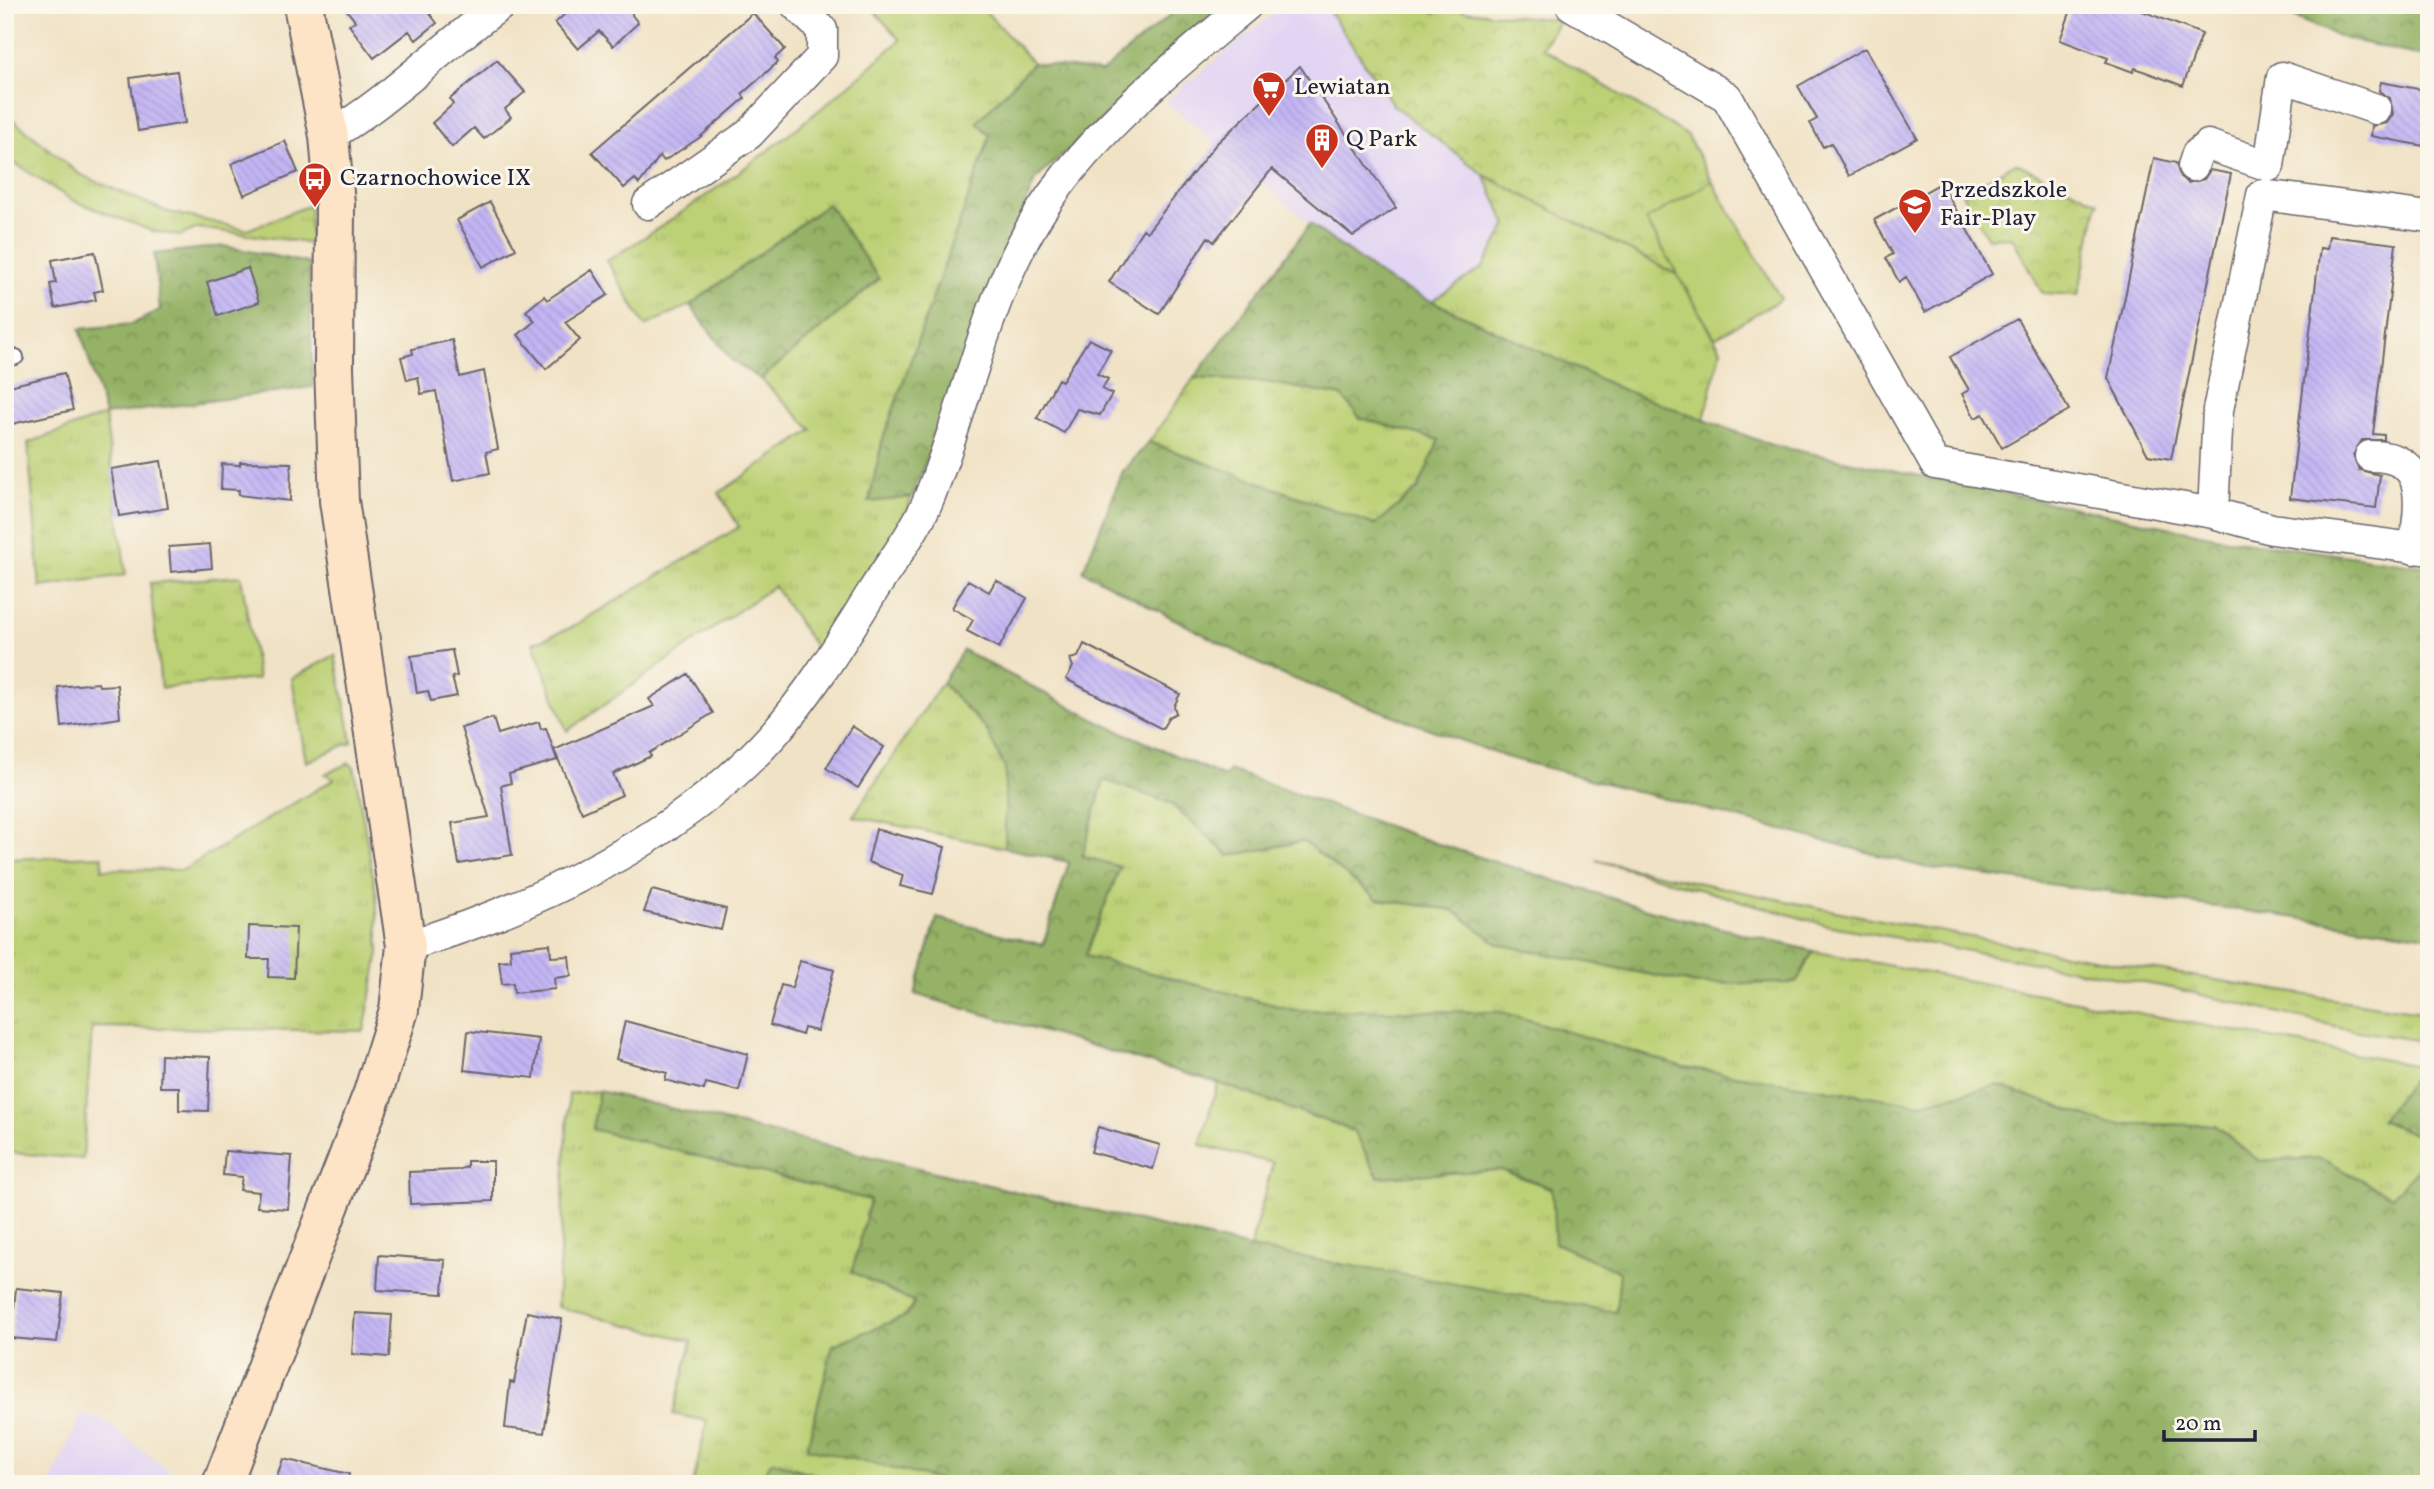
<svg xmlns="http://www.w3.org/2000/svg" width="2434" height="1489" font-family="Vollkorn,serif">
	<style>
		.built { fill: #e2d4f3 }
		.grass { fill: url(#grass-tufts); stroke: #6f7958; stroke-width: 2 }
		.forest { fill: url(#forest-crowns); stroke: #5c6a50; stroke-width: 2 }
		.park { fill: url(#park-crowns); stroke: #6f7958; stroke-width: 2 }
		.pitch { fill: #bcd074; stroke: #6f7958; stroke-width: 2 }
		.building { fill: url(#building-back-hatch) }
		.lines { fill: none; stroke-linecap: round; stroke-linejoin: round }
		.lane-casing { stroke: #6a656b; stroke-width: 18 }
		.street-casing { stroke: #6a656b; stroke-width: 33 }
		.secondary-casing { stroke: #6a656b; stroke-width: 42 }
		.lane { stroke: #fff; stroke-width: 14 }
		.street { stroke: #fff; stroke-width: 30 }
		.secondary { stroke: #fee4c6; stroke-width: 38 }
		.labels { text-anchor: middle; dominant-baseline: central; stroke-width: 6; stroke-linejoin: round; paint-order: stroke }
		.poi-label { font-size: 24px; fill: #22223b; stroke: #fbf7ec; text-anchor: start }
	</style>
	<defs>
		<pattern id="grass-tufts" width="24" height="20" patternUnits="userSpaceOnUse" patternTransform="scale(1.75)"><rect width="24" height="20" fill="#bcd074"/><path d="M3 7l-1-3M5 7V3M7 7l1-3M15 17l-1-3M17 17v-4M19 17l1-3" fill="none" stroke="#a1b265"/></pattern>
		<pattern id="forest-crowns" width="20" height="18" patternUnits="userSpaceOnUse" patternTransform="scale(1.75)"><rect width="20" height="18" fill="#95b266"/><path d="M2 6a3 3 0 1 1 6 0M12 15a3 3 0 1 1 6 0" fill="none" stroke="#799055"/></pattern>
		<pattern id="park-crowns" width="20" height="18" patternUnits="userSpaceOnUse" patternTransform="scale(1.75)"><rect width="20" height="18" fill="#bcd074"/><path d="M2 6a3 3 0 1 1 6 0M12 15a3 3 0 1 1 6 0" fill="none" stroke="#a1b265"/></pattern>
		<pattern id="building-back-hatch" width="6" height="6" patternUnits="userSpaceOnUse" patternTransform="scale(1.75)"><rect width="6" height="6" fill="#c3b5f4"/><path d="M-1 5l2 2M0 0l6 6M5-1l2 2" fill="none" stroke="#a79bd2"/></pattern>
	</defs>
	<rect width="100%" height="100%" fill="#fbf7ec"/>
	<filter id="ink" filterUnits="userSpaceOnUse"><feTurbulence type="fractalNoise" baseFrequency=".0143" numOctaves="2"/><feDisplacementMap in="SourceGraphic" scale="14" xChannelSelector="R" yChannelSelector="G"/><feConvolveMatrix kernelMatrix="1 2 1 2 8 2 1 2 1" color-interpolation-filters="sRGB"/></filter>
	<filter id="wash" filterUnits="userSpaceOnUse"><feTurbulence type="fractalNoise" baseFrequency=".00686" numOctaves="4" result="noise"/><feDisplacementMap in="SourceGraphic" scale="28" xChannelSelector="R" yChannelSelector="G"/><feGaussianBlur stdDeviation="1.57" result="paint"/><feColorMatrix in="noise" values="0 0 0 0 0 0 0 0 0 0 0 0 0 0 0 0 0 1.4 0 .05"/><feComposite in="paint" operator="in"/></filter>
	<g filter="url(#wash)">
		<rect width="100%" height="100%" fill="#f0e2c5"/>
		<!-- built -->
		<path class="built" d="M 1284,5 L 1325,5 L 1393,105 L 1484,175 L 1507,225 L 1483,267 L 1432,301 L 1390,282 L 1310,224 L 1165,101 Z
			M 81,1415 L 102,1419 L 186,1484 L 50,1484 Z"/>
		<!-- grass -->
		<path class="grass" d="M 869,5 L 980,5 L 1033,63 L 978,122 L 990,136 L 882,442 L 869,501 L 912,497 L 897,534 L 817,650 L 774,586 L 567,731 L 533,643 L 570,628 L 739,527 L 719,493 L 812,430 L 761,379 L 879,279 L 828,204 L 690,305 L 645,326 L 607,261 C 712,196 809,124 900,40 Z
			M 5,113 L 79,174 L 165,211 L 247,230 L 310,205 L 311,243 L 198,228 L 180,236 L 152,231 L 72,200 L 5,157 Z
			M 1484,175 L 1678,275 L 1721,350 L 1704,420 L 1621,389 L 1432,301 L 1483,267 L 1507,225 Z
			M 1194,378 L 1265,382 L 1342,396 L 1360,418 L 1440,440 L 1418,489 L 1375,525 L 1149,442 Z
			M 105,415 L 126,575 L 40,587 L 28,443 Z
			M 241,576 L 258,679 L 161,688 L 150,583 Z
			M 335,655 L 352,742 L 306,762 L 292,678 Z
			M 942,683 L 986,729 L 1005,768 L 1005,848 L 853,816 Z
			M 349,763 L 354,767 L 376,892 L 379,953 L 364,1031 L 92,1027 L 83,1159 L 5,1152 L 5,859 L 103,856 L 102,869 L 183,870 L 334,779 L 325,774 Z
			M 1104,780 L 1170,803 L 1229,856 L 1303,841 L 1377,899 L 1453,910 L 1498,944 L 1697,984 L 1796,983 L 1813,951 L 2422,1067 L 2381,1120 L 2429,1140 L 2429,1158 L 2392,1197 L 2320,1158 L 2259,1161 L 2215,1125 L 2109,1124 L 1997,1085 L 1918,1104 L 1684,1067 L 1502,1012 L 1294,1010 L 1084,956 L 1120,868 L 1082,856 Z
			M 1596,860 C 1767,899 1938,932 2110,962 C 2216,980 2322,999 2429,1013 L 2429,1042 L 2352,1030 L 2172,988 L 1826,925 Z
			M 1218,1083 L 1354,1131 L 1378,1177 L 1501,1170 L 1553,1189 L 1555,1243 L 1620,1272 L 1616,1313 L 1250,1248 L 1273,1163 L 1200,1145 Z
			M 599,1091 L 592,1129 L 870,1200 L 914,1303 L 906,1316 L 833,1345 L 807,1447 L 957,1484 L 846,1484 L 772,1461 L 757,1484 L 693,1484 L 707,1421 L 673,1414 L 692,1341 L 557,1307 L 569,1094 Z"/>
		<!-- forest -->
		<path class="forest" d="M 1182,5 L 1226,5 L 1035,180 L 912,497 L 869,502 L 882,442 L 990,136 L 977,122 L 1033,63 L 1102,72 Z
			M 2265,5 L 2429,5 L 2429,58 L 2343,38 Z
			M 828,204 L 879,279 L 761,379 L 733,362 L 690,305 Z
			M 1310,224 L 1390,282 L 1621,389 L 1771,445 L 2221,538 L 2429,567 L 2429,936 L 1923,867 L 1506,757 L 1275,672 L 1083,571 L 1123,471 L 1149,442 L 1375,525 L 1418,489 L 1439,440 L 1360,418 L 1342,396 L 1265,382 L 1194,378 Z
			M 223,246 L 309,263 L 313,387 L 105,415 L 80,329 L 133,324 L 160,310 L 154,254 Z
			M 963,650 L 1099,722 L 1225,777 L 1229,770 L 1435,843 L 1653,911 L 1813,951 L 1796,983 L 1697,984 L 1498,944 L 1453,910 L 1377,899 L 1303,841 L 1229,856 L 1170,803 L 1104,780 L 1082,856 L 1120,867 L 1085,956 L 1294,1010 L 1502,1012 L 1684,1067 L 1918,1104 L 1997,1085 L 2109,1124 L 2215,1125 L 2259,1161 L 2320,1158 L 2392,1196 L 2429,1158 L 2429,1484 L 957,1484 L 807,1448 L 833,1345 L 906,1316 L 914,1303 L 852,1272 L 870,1200 L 592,1129 L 599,1091 L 1250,1248 L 1616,1312 L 1620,1272 L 1555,1243 L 1552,1188 L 1501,1170 L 1378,1177 L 1354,1131 L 1218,1083 L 915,994 L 937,918 L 1043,945 L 1069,862 L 1005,848 L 1005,768 L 986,729 L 942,683 Z
			M 2422,1067 L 2429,1068 L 2429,1140 L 2381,1120 Z
			M 772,1461 L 846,1484 L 757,1484 Z"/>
		<!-- park -->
		<path class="park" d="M 1325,5 L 1425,5 L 1435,13 L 1441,5 L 1456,5 L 1464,11 L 1560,20 L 1542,48 L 1687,135 L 1712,181 L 1646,220 L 1678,275 L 1484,175 L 1393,105 Z
			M 2016,163 L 2098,202 L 2078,295 L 2042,293 L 2012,237 L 1988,238 L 1962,194 Z"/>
		<!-- pitch -->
		<path class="pitch" d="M 1712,181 L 1781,299 L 1715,338 L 1646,220 Z"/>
		<g id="blocks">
			<!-- building -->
			<path class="building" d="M 343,5 L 441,5 L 430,14 L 437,23 L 416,40 L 409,31 L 374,58 L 349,25 L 355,21 Z
				M 575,5 L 632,5 L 632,15 L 638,23 L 613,46 L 599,31 L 578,49 L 555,23 Z
				M 2073,5 L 2127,5 L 2202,34 L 2183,86 L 2135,68 L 2133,72 L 2106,62 L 2108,58 L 2060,40 Z
				M 753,13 L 785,49 L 775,58 L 778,62 L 742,94 L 745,98 L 699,138 L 664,161 L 660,156 L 639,184 L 635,179 L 624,188 L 592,152 Z
				M 1865,48 L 1917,138 L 1849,176 L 1831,143 L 1823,147 L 1810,123 L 1817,119 L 1798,86 Z
				M 497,60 L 525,92 L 505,109 L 511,117 L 484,139 L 474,128 L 452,147 L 432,123 L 453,104 L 450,99 Z
				M 1300,66 L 1396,208 L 1353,236 L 1272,169 L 1214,242 L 1208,237 L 1159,314 L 1109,282 L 1143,229 L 1147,232 L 1216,144 Z
				M 177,71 L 185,123 L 138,131 L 130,78 Z
				M 2381,82 L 2429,91 L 2429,147 L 2371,136 L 2372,126 L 2387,123 L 2393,114 L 2390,98 L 2379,91 Z
				M 285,141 L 298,172 L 244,195 L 231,164 Z
				M 2154,158 L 2176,163 L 2180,177 L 2188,183 L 2204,179 L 2210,170 L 2231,174 L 2171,459 L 2148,455 L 2108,378 Z
				M 1941,183 L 1992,274 L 1925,312 L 1906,277 L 1899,282 L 1886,258 L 1893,254 L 1874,220 Z
				M 490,202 L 516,249 L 483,267 L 457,220 Z
				M 2329,236 L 2396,244 L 2373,434 L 2384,435 L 2384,440 L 2362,440 L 2353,455 L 2359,470 L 2380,475 L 2376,508 L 2290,498 L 2320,248 L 2327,249 Z
				M 95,252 L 103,290 L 94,292 L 96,300 L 55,308 L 50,284 L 56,283 L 52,260 Z
				M 248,268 L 259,302 L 218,316 L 207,282 Z
				M 592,270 L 608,295 L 565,322 L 580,340 L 546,369 L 518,335 L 535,321 L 526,311 L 544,296 L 547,300 Z
				M 2017,319 L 2069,410 L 2002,448 L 1983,414 L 1975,418 L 1962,394 L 1969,390 L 1950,357 Z
				M 1089,339 L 1111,350 L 1097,374 L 1108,379 L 1102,389 L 1112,394 L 1100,415 L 1077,409 L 1064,433 L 1037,418 L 1058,379 L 1062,381 Z
				M 452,340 L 460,377 L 484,371 L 498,449 L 486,452 L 490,473 L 453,481 L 436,391 L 421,394 L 418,377 L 407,380 L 401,357 L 413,354 L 412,349 Z
				M 64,373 L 73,410 L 12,424 L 5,387 Z
				M 161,461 L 168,508 L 119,516 L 111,469 Z
				M 240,462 L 291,463 L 290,501 L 238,495 L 239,490 L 221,489 L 222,464 L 240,465 Z
				M 210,544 L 212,568 L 171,572 L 169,547 Z
				M 968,580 L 989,592 L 996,580 L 1027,598 L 999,648 L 967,631 L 973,620 L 952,608 Z
				M 1084,644 L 1180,694 L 1174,706 L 1176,713 L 1169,717 L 1162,729 L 1066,679 L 1073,667 L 1070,659 L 1078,657 Z
				M 452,650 L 457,676 L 452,677 L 457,696 L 431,701 L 428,691 L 417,693 L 411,656 Z
				M 688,674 L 713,713 L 649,753 L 651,756 L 613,774 L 622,795 L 582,813 L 554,750 L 654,706 L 649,699 Z
				M 98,683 L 99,686 L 117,685 L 120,718 L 62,727 L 58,687 Z
				M 493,718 L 498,734 L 539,722 L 541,729 L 546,728 L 557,760 L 509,774 L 511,783 L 501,786 L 512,855 L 459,864 L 452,823 L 489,817 L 461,728 Z
				M 852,726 L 884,747 L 858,788 L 826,768 Z
				M 876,829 L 945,847 L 933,894 L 900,886 L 903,875 L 868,862 Z
				M 652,890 L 726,909 L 721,930 L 644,912 Z
				M 249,926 L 296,928 L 294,978 L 268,977 L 269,959 L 248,959 Z
				M 550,944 L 551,957 L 569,956 L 571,976 L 554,978 L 555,989 L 514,993 L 513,983 L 502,984 L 499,961 L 511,960 L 510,948 Z
				M 800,961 L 834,970 L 817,1031 L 804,1028 L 802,1035 L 770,1025 L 781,985 L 792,988 Z
				M 625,1021 L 748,1054 L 739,1091 L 706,1083 L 704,1090 L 665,1080 L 667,1073 L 616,1059 Z
				M 468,1031 L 539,1039 L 534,1078 L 464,1070 Z
				M 161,1055 L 210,1057 L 208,1111 L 179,1110 L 179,1087 L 160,1087 Z
				M 1098,1127 L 1160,1145 L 1153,1169 L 1091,1152 Z
				M 225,1151 L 292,1156 L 288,1209 L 257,1207 L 259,1192 L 240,1190 L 242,1177 L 223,1175 Z
				M 467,1161 L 493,1161 L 493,1201 L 410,1204 L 409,1172 L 457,1170 L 467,1167 Z
				M 379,1255 L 445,1260 L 443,1294 L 377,1290 Z
				M 16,1288 L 63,1293 L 57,1342 L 11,1338 Z
				M 527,1312 L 562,1319 L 544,1433 L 505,1428 L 510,1382 L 514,1383 Z
				M 355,1313 L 392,1315 L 389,1357 L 352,1354 Z
				M 283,1459 L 349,1474 L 348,1484 L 274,1484 Z"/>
		</g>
	</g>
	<g filter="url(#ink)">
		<use href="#blocks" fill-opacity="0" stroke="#6a656b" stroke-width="2"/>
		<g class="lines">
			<!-- lane casing -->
			<g class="lane-casing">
				<path id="lane" d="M 5,359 L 16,357"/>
			</g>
			<!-- street casing -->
			<g class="street-casing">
				<path id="street" d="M 1571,5 L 1727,97 L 1935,464 L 2213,513 L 2218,410 L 2262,195 L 2429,217
					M 329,136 C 391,100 442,46 501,5
					M 2193,166 L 2197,154 L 2208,145 L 2269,166 L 2282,77 L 2376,109
					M 648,204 L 749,134 L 822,56 L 822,30 L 796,5
					M 2370,456 C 2431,456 2420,505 2414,549
					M 2213,513 L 2272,529 L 2429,550
					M 406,946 C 534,908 683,836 773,735 C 811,692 841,642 871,594 C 890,563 916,531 929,498 C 969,399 987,288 1049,199 C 1101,124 1178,63 1247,5"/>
			</g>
			<!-- secondary casing -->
			<g class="secondary-casing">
				<path id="secondary" d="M 222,1484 L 373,1093 L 399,1010 L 406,946 L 339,501 L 334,368 L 335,204 L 329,136 L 303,5"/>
			</g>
			<!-- lane -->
			<use href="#lane" class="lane"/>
			<!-- street -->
			<use href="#street" class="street"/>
			<!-- secondary -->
			<use href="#secondary" class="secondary"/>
		</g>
	</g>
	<!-- icons -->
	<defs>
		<g id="supermarket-pin" transform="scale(1.75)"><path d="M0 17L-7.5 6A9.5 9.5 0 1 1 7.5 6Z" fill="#c8321e" stroke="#fbf7ec"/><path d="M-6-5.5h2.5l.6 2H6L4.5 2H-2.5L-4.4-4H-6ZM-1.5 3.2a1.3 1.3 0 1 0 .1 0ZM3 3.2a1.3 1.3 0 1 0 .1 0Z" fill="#fff"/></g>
		<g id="building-pin" transform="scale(1.75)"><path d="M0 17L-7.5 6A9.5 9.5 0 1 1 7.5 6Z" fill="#c8321e" stroke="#fbf7ec"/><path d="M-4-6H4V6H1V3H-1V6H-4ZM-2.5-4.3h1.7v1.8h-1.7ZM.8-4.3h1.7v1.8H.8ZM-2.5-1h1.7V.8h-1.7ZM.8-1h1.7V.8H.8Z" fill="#fff"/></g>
		<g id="bus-pin" transform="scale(1.75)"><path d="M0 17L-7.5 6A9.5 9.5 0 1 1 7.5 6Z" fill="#c8321e" stroke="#fbf7ec"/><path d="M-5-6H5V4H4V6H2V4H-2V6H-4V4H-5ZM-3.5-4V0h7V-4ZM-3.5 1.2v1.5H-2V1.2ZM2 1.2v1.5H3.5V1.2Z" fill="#fff"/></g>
		<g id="school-pin" transform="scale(1.75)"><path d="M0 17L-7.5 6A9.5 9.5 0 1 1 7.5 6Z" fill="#c8321e" stroke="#fbf7ec"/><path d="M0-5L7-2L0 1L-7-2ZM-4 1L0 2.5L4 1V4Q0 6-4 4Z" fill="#fff"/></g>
	</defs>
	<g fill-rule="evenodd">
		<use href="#supermarket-pin" x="1269" y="88"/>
		<use href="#building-pin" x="1322" y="140"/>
		<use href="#bus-pin" x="315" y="179"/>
		<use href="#school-pin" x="1915" y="205"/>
	</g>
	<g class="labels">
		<!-- poi labels -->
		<g class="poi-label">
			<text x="1294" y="88">Lewiatan</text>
			<text x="1346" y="140">Q Park</text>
			<text x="340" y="179">Czarnochowice IX</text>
			<text x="1940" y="191">Przedszkole<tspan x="1940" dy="28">Fair-Play</tspan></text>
		</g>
	</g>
	<!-- margin -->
	<rect width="2434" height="1489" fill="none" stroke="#fbf7ec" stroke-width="28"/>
	<!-- scale -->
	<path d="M2164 1430v10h91v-10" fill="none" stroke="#22223b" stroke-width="3.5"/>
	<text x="2175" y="1430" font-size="21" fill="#22223b" stroke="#fbf7ec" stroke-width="5" paint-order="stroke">20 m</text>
</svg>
